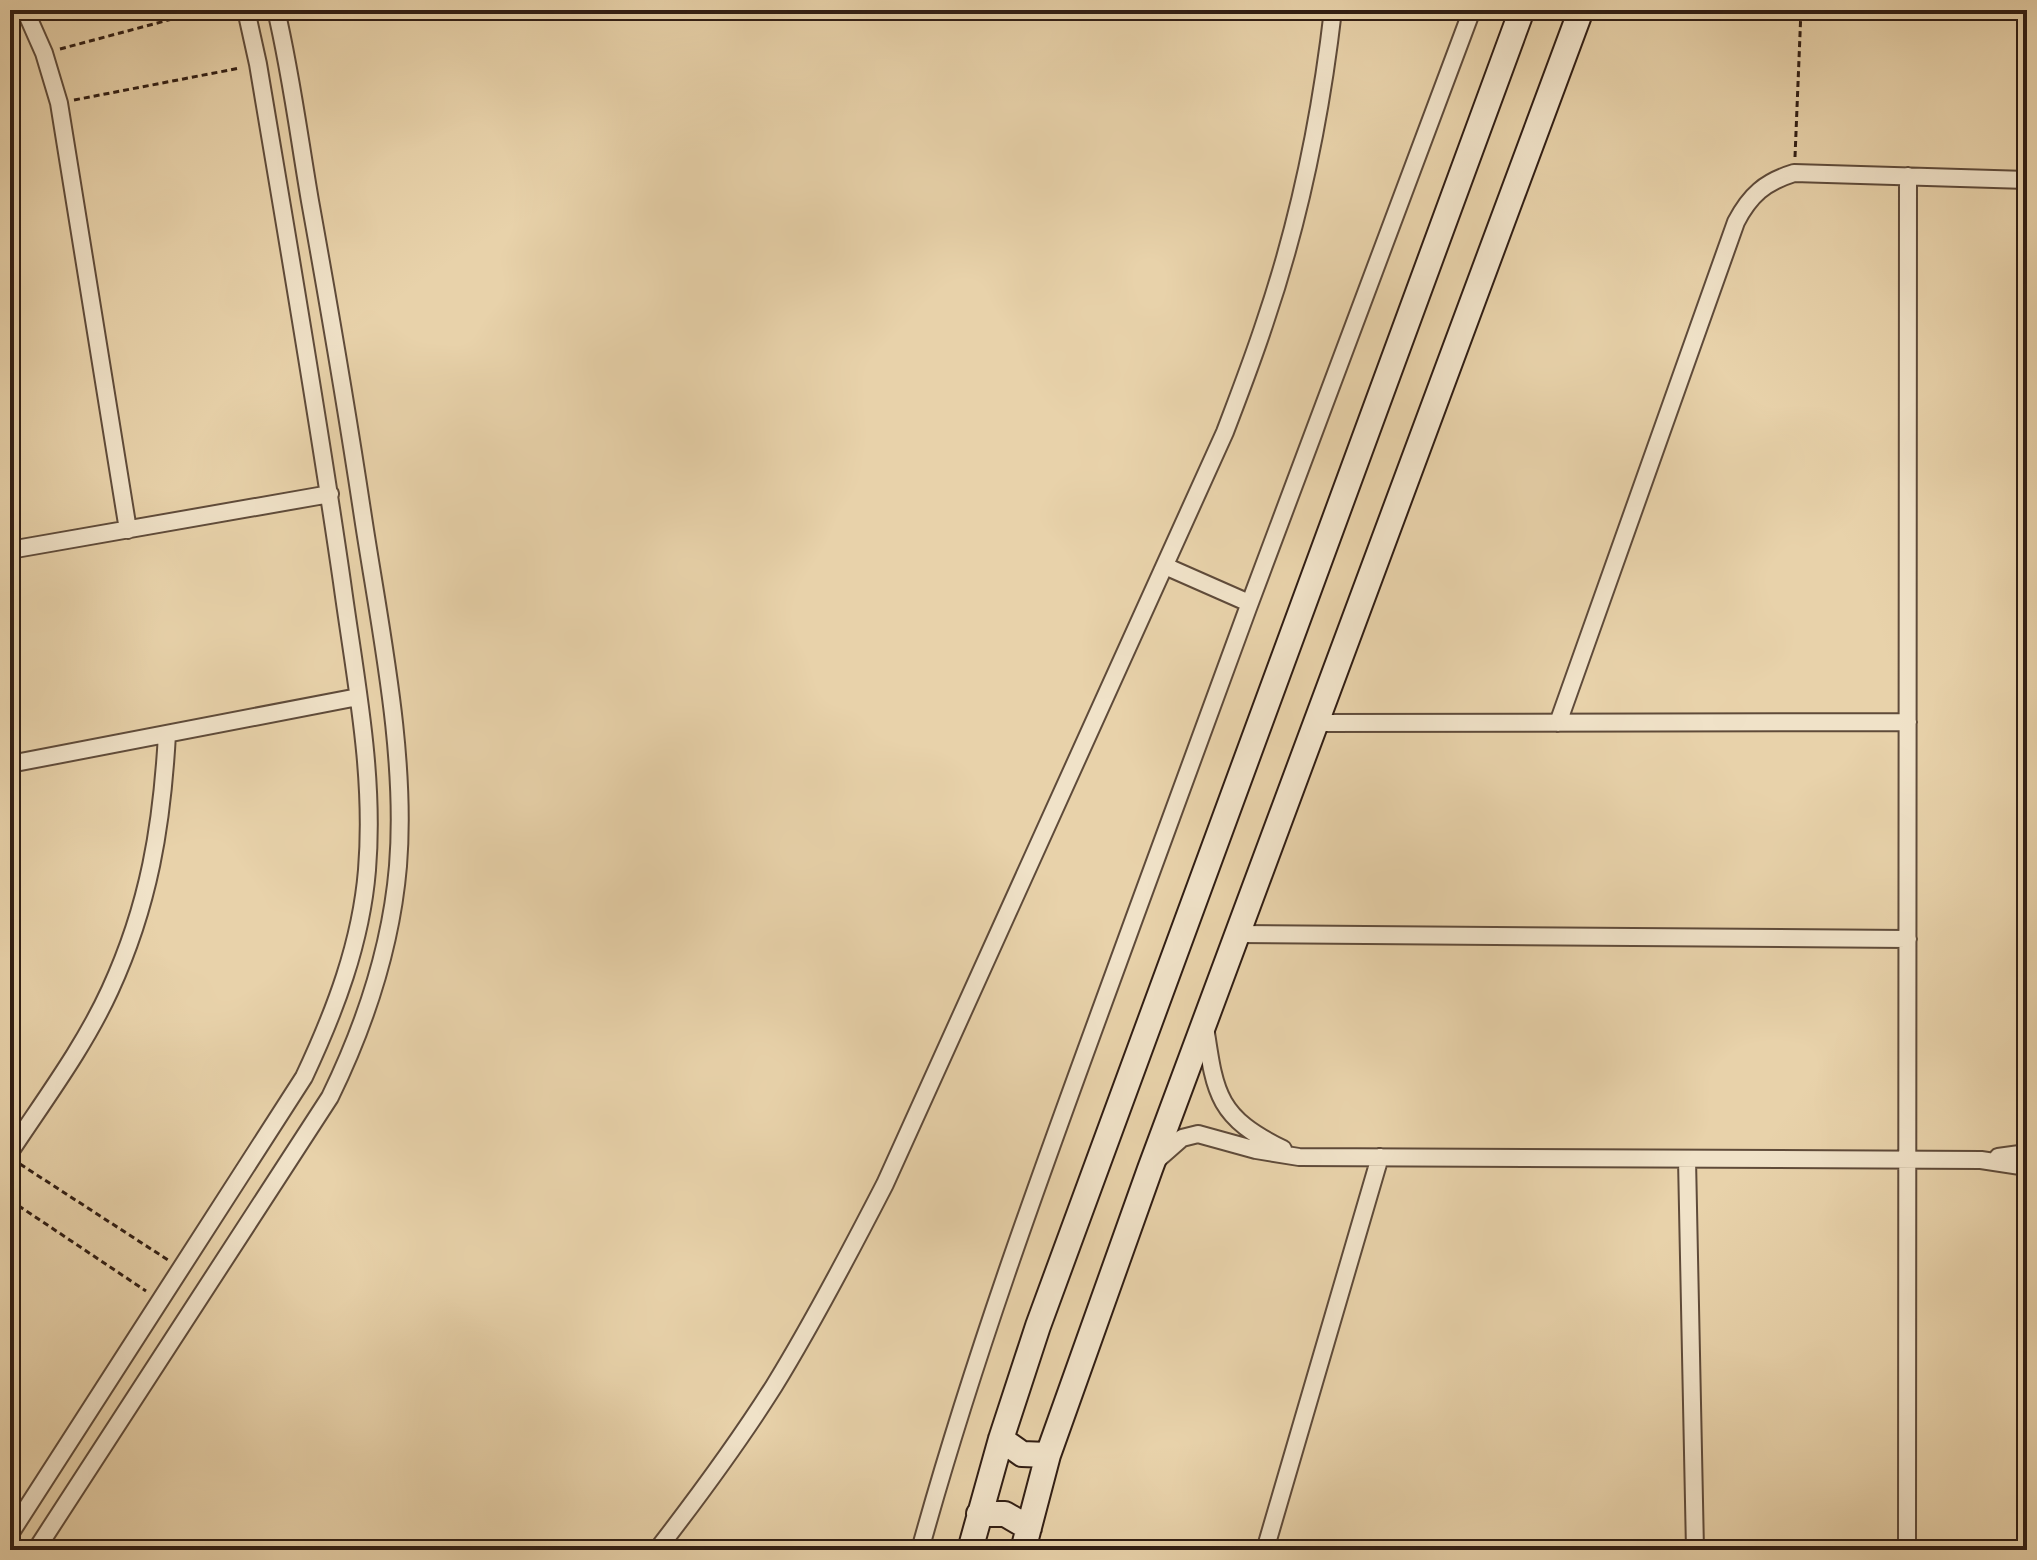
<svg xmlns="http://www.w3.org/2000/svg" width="2037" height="1560" font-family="'IM FELL Great Primer',serif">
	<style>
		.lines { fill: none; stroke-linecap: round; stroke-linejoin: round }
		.street-casing { stroke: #5f4b3a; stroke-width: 20 }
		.secondary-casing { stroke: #311e14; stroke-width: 28 }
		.path { stroke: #311e14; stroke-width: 3; stroke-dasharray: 6 4; stroke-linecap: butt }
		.street { stroke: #f0e2c8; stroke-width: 16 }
		.secondary { stroke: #f0e2c8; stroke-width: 24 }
	</style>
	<rect width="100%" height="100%" fill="#e8d2aa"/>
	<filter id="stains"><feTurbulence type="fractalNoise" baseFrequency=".0025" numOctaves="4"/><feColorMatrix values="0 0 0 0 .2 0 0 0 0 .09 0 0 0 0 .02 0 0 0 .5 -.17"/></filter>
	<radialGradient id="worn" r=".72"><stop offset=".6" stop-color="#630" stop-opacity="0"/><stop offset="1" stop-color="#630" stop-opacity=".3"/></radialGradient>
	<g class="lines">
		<!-- street casing -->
		<g class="street-casing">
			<path id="street" d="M 25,10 L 44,53 L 59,103 L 128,530
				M 10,550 L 330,494
				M 1165,566 L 1249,603
				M 1315,723 L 1908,722
				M 1558,723 L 1736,222 C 1750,195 1765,182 1794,173 L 2027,180
				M 10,764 L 358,697
				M 1237,934 L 1908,939
				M 1205,1026 C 1215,1094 1217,1117 1283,1149
				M 10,1152 C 45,1099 84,1047 110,990 C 149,905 162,826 167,734
				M 1998,1157 L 2027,1153
				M 1687,1159 L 1695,1550
				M 1157,1160 L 1182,1138 L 1198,1134 L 1256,1150 L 1299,1157 L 1981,1160 L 2027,1167
				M 10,1534 L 304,1077 C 335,1011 361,943 367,870 C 375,773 355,678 342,582 C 317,409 287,237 258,64 L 246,10
				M 36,1550 L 330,1097 C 366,1023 391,948 398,866 C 407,754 380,629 363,517 C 347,411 329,306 310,201 C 299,137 291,73 276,10
				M 657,1550 C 698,1497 738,1443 774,1386 C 814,1321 850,1252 885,1184 L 1225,432 C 1239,395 1253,359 1265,322 C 1299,222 1321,115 1333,10
				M 920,1550 C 979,1336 1058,1128 1134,919 C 1244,615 1358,313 1472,10
				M 1265,1550 L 1380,1157
				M 1907,1550 L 1908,176"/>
		</g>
		<!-- secondary casing -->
		<g class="secondary-casing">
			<path id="secondary" d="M 1001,1439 L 1022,1454 L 1048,1455
				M 979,1514 L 1005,1514 L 1029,1528
				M 970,1550 L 1001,1439 L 1038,1326 L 1522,10
				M 1023,1550 L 1048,1455 L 1150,1169 L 1581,10"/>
		</g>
		<!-- path -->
		<path class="path" d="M 60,49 L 206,10
			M 74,100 L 240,68
			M 1795,157 L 1801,10
			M 20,1164 L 168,1260
			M 10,1200 L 146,1291"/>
		<!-- street -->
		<use href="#street" class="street"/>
		<!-- secondary -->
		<use href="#secondary" class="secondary"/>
	</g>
	<!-- margin -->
	<rect width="2037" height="1560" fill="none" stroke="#e8d2aa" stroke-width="40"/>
	<rect x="12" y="12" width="2013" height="1536" fill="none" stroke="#311e14" stroke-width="4"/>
	<rect x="20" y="20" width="1997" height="1520" fill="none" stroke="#311e14" stroke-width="2"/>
	<rect width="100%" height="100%" filter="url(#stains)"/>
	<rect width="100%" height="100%" fill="url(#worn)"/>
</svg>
